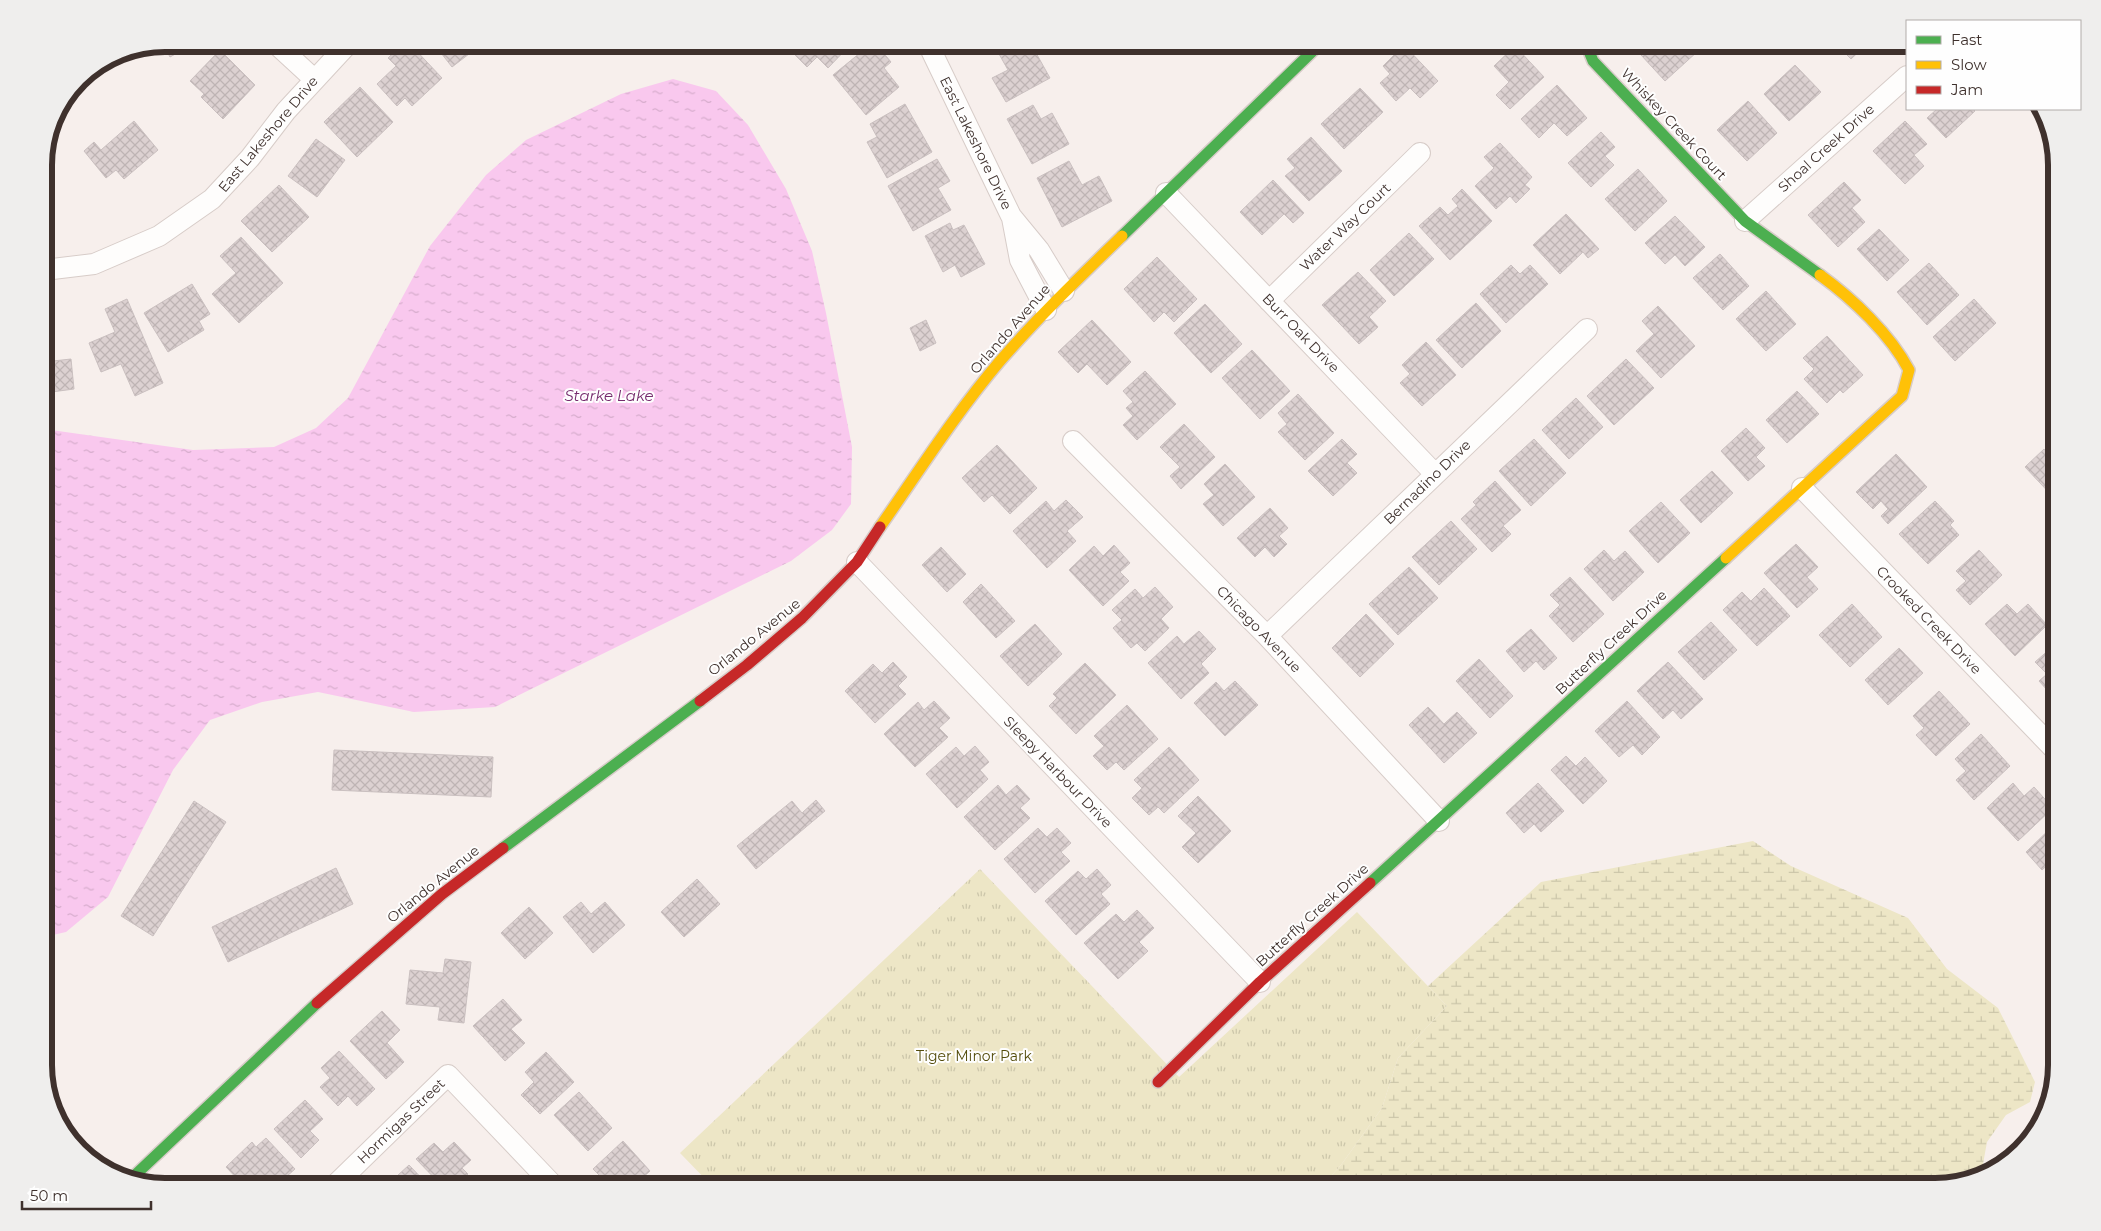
<svg xmlns="http://www.w3.org/2000/svg" width="2101" height="1231" font-family="Montserrat,sans-serif">
	<style>
		.grass { fill: url(#grass-tufts) }
		.wetland { fill: url(#wetland-marsh) }
		.water { fill: url(#water-ripples) }
		.building { fill: url(#building-cross-hatch); stroke: #cac0c0 }
		.lines { fill: none; stroke-linecap: round; stroke-linejoin: round }
		.street-casing { stroke: #d7ccc8; stroke-width: 22 }
		.fast-casing { stroke: #d7ccc8; stroke-width: 14 }
		.slow-casing { stroke: #d7ccc8; stroke-width: 14 }
		.jam-casing { stroke: #d7ccc8; stroke-width: 14 }
		.street { stroke: #fefdfc; stroke-width: 20 }
		.fast { stroke: #4caf50; stroke-width: 11 }
		.slow { stroke: #ffc107; stroke-width: 11 }
		.jam { stroke: #c62828; stroke-width: 11 }
		.labels { text-anchor: middle; dominant-baseline: central; stroke-width: 4; stroke-linejoin: round; paint-order: stroke }
		.street-label { font-size: 14px; fill: #3f312d; stroke: #fefefe }
		.park-label { font-size: 14px; fill: #544d0c; stroke: #fefefe }
		.water-label { font-size: 15px; font-style: italic; fill: #752a6d; stroke: #fefefe }
		.rim { fill: none; stroke: #3f312d; stroke-width: 6 }
	</style>
	<defs>
		<pattern id="grass-tufts" width="24" height="20" patternUnits="userSpaceOnUse" patternTransform="scale(1.25)"><rect width="24" height="20" fill="#ede6c6"/><path d="M3 7l-1-3M5 7V3M7 7l1-3M15 17l-1-3M17 17v-4M19 17l1-3" fill="none" stroke="#ccc6aa"/></pattern>
		<pattern id="wetland-marsh" width="20" height="14" patternUnits="userSpaceOnUse" patternTransform="scale(1.25)"><rect width="20" height="14" fill="#ede6c6"/><path d="M1 5h8M5 5V1M11 12h8M15 12V8" fill="none" stroke="#ccc6aa"/></pattern>
		<pattern id="water-ripples" width="26" height="14" patternUnits="userSpaceOnUse" patternTransform="scale(1.25)"><rect width="26" height="14" fill="#f9c8ee"/><path d="M2 4q2-2 4 0t4 0M15 11q2-2 4 0t4 0" fill="none" stroke="#d6accc"/></pattern>
		<pattern id="building-cross-hatch" width="8" height="8" patternUnits="userSpaceOnUse" patternTransform="scale(1.25)"><rect width="8" height="8" fill="#dcd1d1"/><path d="M0 0l8 8M0 8l8-8" fill="none" stroke="#beb4b4"/></pattern>
	</defs>
	<rect width="100%" height="100%" fill="#f7efec"/>
	<!-- grass -->
	<path class="grass" d="M 980,869 L 1179,1077 L 1357,912 L 1447,1006 L 1398,1058 L 1382,1108 L 1341,1165 L 1321,1187 L 713,1187 L 680,1153 Z"/>
	<!-- wetland -->
	<path class="wetland" d="M 1753,841 L 1791,866 L 1908,918 L 1947,969 L 1998,1008 L 2035,1082 L 2030,1102 L 2006,1115 L 1987,1142 L 1981,1175 L 1936,1187 L 1321,1187 L 1341,1165 L 1382,1108 L 1398,1058 L 1447,1006 L 1428,986 L 1541,882 Z"/>
	<!-- water -->
	<path class="water" d="M 673,79 L 716,91 L 748,125 L 786,189 L 812,251 L 826,313 L 852,447 L 851,504 L 832,530 L 791,561 L 495,707 L 414,712 L 318,692 L 262,702 L 210,720 L 173,770 L 108,897 L 66,932 L 44,937 L 44,429 L 193,450 L 274,447 L 316,428 L 348,398 L 430,246 L 486,175 L 526,140 L 621,94 Z"/>
	<!-- building -->
	<path class="building" d="M 163,44 L 193,44 L 170,57 Z
		M 403,44 L 410,44 L 442,78 L 412,106 L 405,98 L 397,106 L 377,84 L 396,66 L 388,58 Z
		M 434,44 L 482,44 L 452,67 Z
		M 795,44 L 851,44 L 828,68 L 817,57 L 807,67 L 789,49 Z
		M 871,44 L 876,44 L 891,62 L 884,68 L 899,87 L 866,115 L 833,75 Z
		M 997,44 L 1031,44 L 1050,78 L 1006,102 L 992,78 L 1008,70 L 994,45 Z
		M 1653,44 L 1691,44 L 1698,51 L 1665,81 L 1641,55 Z
		M 1836,44 L 1867,44 L 1851,59 Z
		M 1404,45 L 1438,81 L 1420,98 L 1410,88 L 1396,101 L 1380,83 L 1390,74 L 1383,66 Z
		M 1515,46 L 1544,77 L 1510,109 L 1496,95 L 1509,82 L 1494,66 Z
		M 220,50 L 255,85 L 223,119 L 201,97 L 204,94 L 190,81 Z
		M 1795,65 L 1821,92 L 1789,121 L 1764,94 Z
		M 1557,85 L 1587,118 L 1567,136 L 1554,123 L 1539,138 L 1521,119 Z
		M 360,87 L 393,122 L 357,157 L 324,122 Z
		M 1360,88 L 1383,112 L 1344,149 L 1321,124 Z
		M 1748,101 L 1777,133 L 1747,161 L 1717,130 Z
		M 905,104 L 932,152 L 887,178 L 867,142 L 877,137 L 870,124 Z
		M 1033,105 L 1041,119 L 1052,113 L 1069,144 L 1032,164 L 1007,119 Z
		M 1937,109 L 1973,109 L 1975,111 L 1946,138 L 1927,118 Z
		M 134,121 L 158,150 L 124,179 L 116,170 L 106,178 L 84,151 L 94,142 L 101,150 Z
		M 1905,121 L 1927,144 L 1914,155 L 1924,166 L 1905,184 L 1873,151 Z
		M 1601,132 L 1615,147 L 1605,156 L 1614,165 L 1591,187 L 1568,163 Z
		M 1311,137 L 1342,171 L 1309,201 L 1285,176 L 1295,168 L 1287,159 Z
		M 316,139 L 345,160 L 317,197 L 288,176 Z
		M 1500,143 L 1532,177 L 1525,185 L 1530,189 L 1516,203 L 1510,196 L 1496,209 L 1475,186 L 1494,168 L 1484,157 Z
		M 937,159 L 950,181 L 938,188 L 951,210 L 913,231 L 888,186 Z
		M 1069,161 L 1082,185 L 1099,176 L 1112,201 L 1062,227 L 1037,178 Z
		M 1638,169 L 1667,201 L 1635,231 L 1605,199 Z
		M 1273,180 L 1304,213 L 1293,223 L 1284,214 L 1262,235 L 1240,212 Z
		M 1844,182 L 1861,200 L 1852,208 L 1865,222 L 1838,247 L 1808,215 Z
		M 279,185 L 309,217 L 272,252 L 241,221 Z
		M 1462,189 L 1492,221 L 1450,260 L 1419,226 L 1440,207 L 1448,215 L 1458,206 L 1452,199 Z
		M 1566,214 L 1599,249 L 1588,258 L 1583,252 L 1560,274 L 1533,245 Z
		M 1675,216 L 1705,247 L 1685,266 L 1675,255 L 1665,264 L 1645,243 Z
		M 950,223 L 953,230 L 964,225 L 985,264 L 961,277 L 955,265 L 943,272 L 925,236 Z
		M 1879,229 L 1909,260 L 1887,281 L 1857,249 Z
		M 1409,233 L 1434,259 L 1394,296 L 1370,270 Z
		M 241,237 L 283,283 L 239,323 L 212,294 L 236,273 L 220,256 Z
		M 1720,254 L 1749,286 L 1723,310 L 1693,278 Z
		M 1157,257 L 1197,299 L 1174,322 L 1164,312 L 1154,322 L 1124,289 Z
		M 1929,263 L 1959,295 L 1927,325 L 1897,292 Z
		M 1511,265 L 1520,274 L 1530,265 L 1548,284 L 1506,323 L 1480,294 Z
		M 1358,272 L 1386,301 L 1369,317 L 1378,327 L 1359,344 L 1322,305 Z
		M 192,284 L 210,314 L 199,321 L 204,330 L 168,352 L 144,313 Z
		M 1766,291 L 1796,324 L 1766,351 L 1736,319 Z
		M 127,299 L 163,383 L 135,396 L 121,364 L 101,372 L 89,343 L 115,332 L 105,309 Z
		M 1974,299 L 1996,323 L 1955,361 L 1933,337 Z
		M 1476,303 L 1501,331 L 1462,368 L 1436,340 Z
		M 1205,304 L 1242,344 L 1211,373 L 1174,333 Z
		M 1658,306 L 1695,346 L 1661,378 L 1636,351 L 1654,334 L 1642,321 Z
		M 926,320 L 936,343 L 920,351 L 910,328 Z
		M 1092,320 L 1131,362 L 1107,385 L 1087,364 L 1078,373 L 1058,352 Z
		M 1827,336 L 1863,375 L 1843,393 L 1840,390 L 1827,403 L 1804,379 L 1814,369 L 1803,358 Z
		M 1426,342 L 1456,375 L 1422,406 L 1400,383 L 1410,374 L 1402,365 Z
		M 1252,350 L 1290,391 L 1260,419 L 1222,378 Z
		M 71,359 L 74,389 L 44,393 L 44,362 Z
		M 1626,359 L 1654,388 L 1614,425 L 1587,396 Z
		M 1145,371 L 1176,404 L 1137,440 L 1123,425 L 1133,416 L 1126,408 L 1133,402 L 1123,391 Z
		M 1797,391 L 1819,414 L 1787,443 L 1766,420 Z
		M 1298,394 L 1334,433 L 1305,460 L 1278,432 L 1287,424 L 1278,413 Z
		M 1576,398 L 1603,427 L 1569,459 L 1542,430 Z
		M 1184,424 L 1215,457 L 1181,489 L 1170,476 L 1180,467 L 1160,447 Z
		M 1746,428 L 1765,448 L 1756,457 L 1765,466 L 1748,481 L 1721,451 Z
		M 1342,439 L 1357,454 L 1347,463 L 1357,473 L 1333,496 L 1308,471 Z
		M 1534,439 L 1566,473 L 1531,506 L 1499,471 Z
		M 997,445 L 1037,488 L 1010,514 L 992,495 L 984,502 L 962,478 Z
		M 2044,449 L 2057,464 L 2057,497 L 2055,499 L 2025,467 Z
		M 1896,454 L 1927,487 L 1888,524 L 1881,516 L 1888,509 L 1881,501 L 1873,509 L 1856,492 Z
		M 1225,464 L 1255,497 L 1223,526 L 1203,504 L 1214,495 L 1204,484 Z
		M 1712,471 L 1733,493 L 1701,523 L 1680,500 Z
		M 1495,481 L 1521,510 L 1503,526 L 1511,534 L 1492,552 L 1461,519 L 1476,505 L 1473,502 Z
		M 1066,500 L 1083,517 L 1067,531 L 1076,541 L 1047,568 L 1013,531 L 1046,501 L 1054,511 Z
		M 1935,501 L 1954,521 L 1950,525 L 1959,535 L 1928,564 L 1899,534 Z
		M 1661,502 L 1690,533 L 1658,563 L 1629,531 Z
		M 1270,508 L 1288,528 L 1279,536 L 1287,544 L 1274,557 L 1265,547 L 1255,557 L 1237,538 Z
		M 1451,521 L 1477,549 L 1439,585 L 1412,557 Z
		M 1796,544 L 1818,567 L 1807,577 L 1818,589 L 1797,608 L 1764,573 Z
		M 1114,545 L 1130,563 L 1120,572 L 1129,581 L 1103,606 L 1069,570 L 1094,546 L 1103,556 Z
		M 941,547 L 966,574 L 947,592 L 922,565 Z
		M 1604,550 L 1614,561 L 1625,551 L 1644,572 L 1613,601 L 1584,569 Z
		M 1979,550 L 2002,575 L 1970,605 L 1956,590 L 1966,581 L 1956,571 Z
		M 1409,567 L 1438,598 L 1398,635 L 1369,604 Z
		M 1570,577 L 1604,614 L 1573,642 L 1549,616 L 1560,605 L 1550,595 Z
		M 981,584 L 1015,621 L 996,638 L 963,602 Z
		M 1155,587 L 1173,607 L 1161,619 L 1169,628 L 1145,651 L 1137,643 L 1131,648 L 1113,628 L 1122,620 L 1112,610 L 1135,589 L 1143,598 Z
		M 1764,588 L 1790,616 L 1757,646 L 1723,610 L 1742,592 L 1751,601 Z
		M 1852,604 L 1882,637 L 1850,667 L 1819,635 Z
		M 2007,604 L 2017,614 L 2028,604 L 2047,625 L 2015,656 L 1985,624 Z
		M 1366,614 L 1394,644 L 1360,677 L 1332,648 Z
		M 1711,622 L 1737,650 L 1704,680 L 1678,652 Z
		M 1035,624 L 1062,654 L 1028,686 L 1000,656 Z
		M 1531,629 L 1557,658 L 1544,670 L 1536,661 L 1524,672 L 1506,651 Z
		M 1199,631 L 1216,649 L 1201,664 L 1209,673 L 1181,699 L 1148,663 L 1177,636 L 1184,644 Z
		M 1899,648 L 1923,673 L 1888,705 L 1865,680 Z
		M 2051,648 L 2057,654 L 2057,701 L 2039,681 L 2047,674 L 2035,662 Z
		M 1479,659 L 1513,696 L 1490,718 L 1456,681 Z
		M 893,662 L 907,677 L 898,686 L 906,694 L 875,723 L 845,691 L 873,664 L 882,673 Z
		M 1668,662 L 1703,699 L 1681,719 L 1673,710 L 1663,719 L 1637,691 Z
		M 1085,663 L 1116,695 L 1076,734 L 1049,706 L 1057,698 L 1053,694 Z
		M 1235,681 L 1258,705 L 1225,736 L 1194,703 L 1216,682 L 1224,691 Z
		M 1939,691 L 1970,724 L 1936,756 L 1916,735 L 1924,728 L 1913,716 Z
		M 934,701 L 950,718 L 939,728 L 948,737 L 915,767 L 884,734 L 918,702 L 924,710 Z
		M 1627,701 L 1660,737 L 1642,755 L 1633,745 L 1619,757 L 1595,731 Z
		M 1127,705 L 1158,739 L 1124,770 L 1116,762 L 1107,770 L 1093,756 L 1104,746 L 1094,736 Z
		M 1428,707 L 1444,724 L 1457,712 L 1477,733 L 1444,763 L 1409,725 Z
		M 1981,734 L 2010,766 L 1974,800 L 1956,780 L 1966,771 L 1955,759 Z
		M 975,746 L 989,762 L 980,770 L 988,779 L 957,808 L 926,774 L 956,747 L 964,756 Z
		M 1169,747 L 1199,780 L 1164,813 L 1158,807 L 1149,815 L 1132,798 L 1142,788 L 1134,780 Z
		M 334,750 L 493,757 L 491,797 L 332,790 Z
		M 1566,756 L 1576,766 L 1585,757 L 1607,781 L 1583,804 L 1551,770 Z
		M 1538,783 L 1564,811 L 1541,832 L 1534,824 L 1524,833 L 1506,813 Z
		M 2013,783 L 2024,796 L 2034,787 L 2053,808 L 2018,841 L 1987,808 Z
		M 998,785 L 1006,795 L 1017,785 L 1030,799 L 1020,808 L 1030,818 L 995,850 L 964,817 Z
		M 1198,796 L 1231,831 L 1198,863 L 1182,847 L 1196,833 L 1178,816 Z
		M 816,800 L 825,811 L 756,869 L 737,846 L 792,801 L 802,813 Z
		M 194,801 L 226,822 L 153,936 L 121,916 Z
		M 2057,822 L 2057,864 L 2053,860 L 2042,870 L 2026,852 Z
		M 1038,828 L 1047,837 L 1057,828 L 1071,843 L 1061,852 L 1070,861 L 1035,893 L 1004,859 Z
		M 336,868 L 353,904 L 228,962 L 212,927 Z
		M 1097,869 L 1111,885 L 1101,894 L 1110,904 L 1076,935 L 1045,901 L 1078,871 L 1086,879 Z
		M 697,879 L 720,904 L 684,937 L 661,912 Z
		M 581,902 L 591,914 L 605,902 L 625,925 L 593,953 L 563,917 Z
		M 529,907 L 553,933 L 525,959 L 501,933 Z
		M 1137,910 L 1154,928 L 1139,942 L 1148,951 L 1118,979 L 1084,943 L 1116,914 L 1124,922 Z
		M 445,959 L 471,962 L 464,1023 L 438,1020 L 440,1007 L 406,1004 L 410,970 L 443,973 Z
		M 503,999 L 522,1020 L 511,1029 L 525,1043 L 505,1061 L 473,1026 Z
		M 382,1011 L 400,1030 L 387,1043 L 404,1062 L 386,1079 L 350,1041 Z
		M 339,1051 L 375,1089 L 357,1106 L 348,1096 L 338,1106 L 320,1087 L 330,1078 L 321,1068 Z
		M 546,1052 L 574,1082 L 540,1114 L 521,1095 L 534,1082 L 525,1072 Z
		M 579,1092 L 612,1128 L 588,1151 L 554,1115 Z
		M 305,1100 L 323,1119 L 310,1131 L 319,1140 L 301,1158 L 274,1129 Z
		M 266,1138 L 295,1169 L 277,1185 L 268,1175 L 255,1187 L 245,1187 L 226,1167 L 252,1142 L 256,1147 Z
		M 623,1141 L 650,1171 L 632,1187 L 629,1187 L 621,1178 L 611,1187 L 593,1169 Z
		M 454,1142 L 471,1160 L 462,1168 L 468,1174 L 454,1187 L 443,1187 L 416,1159 L 434,1143 L 443,1152 Z
		M 409,1165 L 430,1187 L 385,1187 Z
		M 662,1179 L 670,1187 L 654,1187 Z
		M 219,1181 L 224,1187 L 212,1187 Z
		M 201,1182 L 207,1187 L 195,1187 Z"/>
	<g class="lines">
		<!-- street casing -->
		<g class="street-casing">
			<path id="street" d="M 276,44 L 314,79
				M 928,44 L 1011,216 L 1039,250 L 1064,291
				M 1166,193 L 1435,474
				M 1012,218 L 1020,260 L 1046,310
				M 1745,221 L 1907,76
				M 44,270 L 94,264 L 159,236 L 212,199 L 250,158 L 286,111 L 348,44
				M 1269,301 L 1420,153
				M 1073,441 L 1267,636 L 1439,821
				M 1802,488 L 2057,752
				M 857,562 L 1260,982
				M 1267,636 L 1587,329
				M 333,1187 L 448,1075 L 555,1187"/>
		</g>
		<!-- fast casing -->
		<g class="fast-casing">
			<path id="fast" d="M 1586,44 L 1593,61 L 1745,221 L 1820,275
				M 1122,236 L 1320,44
				M 503,848 L 700,701
				M 1370,883 L 1726,558
				M 132,1178 L 317,1003"/>
		</g>
		<!-- slow casing -->
		<g class="slow-casing">
			<path id="slow" d="M 880,527 C 919,471 956,413 1000,361 C 1038,317 1080,277 1122,236
				M 1726,558 L 1902,396 L 1909,370 C 1890,334 1853,299 1820,275"/>
		</g>
		<!-- jam casing -->
		<g class="jam-casing">
			<path id="jam" d="M 700,701 L 747,665 L 802,618 L 857,562 L 880,527
				M 317,1003 L 442,894 L 503,848
				M 1158,1082 L 1260,982 L 1370,883"/>
		</g>
		<!-- street -->
		<use href="#street" class="street"/>
		<!-- fast -->
		<use href="#fast" class="fast"/>
		<!-- slow -->
		<use href="#slow" class="slow"/>
		<!-- jam -->
		<use href="#jam" class="jam"/>
	</g>
	<g class="labels">
		<!-- street labels -->
		<g class="street-label">
			<text transform="translate(1674 124) rotate(47)">Whiskey Creek Court</text>
			<text transform="translate(268 134) rotate(-50)">East Lakeshore Drive</text>
			<text transform="translate(976 143) rotate(64)">East Lakeshore Drive</text>
			<text transform="translate(1826 148) rotate(-42)">Shoal Creek Drive</text>
			<text transform="translate(1345 227) rotate(-44)">Water Way Court</text>
			<text transform="translate(1010 329) rotate(-49)">Orlando Avenue</text>
			<text transform="translate(1301 333) rotate(46)">Burr Oak Drive</text>
			<text transform="translate(1427 482) rotate(-44)">Bernadino Drive</text>
			<text transform="translate(1929 620) rotate(46)">Crooked Creek Drive</text>
			<text transform="translate(1259 629) rotate(46)">Chicago Avenue</text>
			<text transform="translate(754 637) rotate(-39)">Orlando Avenue</text>
			<text transform="translate(1611 642) rotate(-43)">Butterfly Creek Drive</text>
			<text transform="translate(1058 772) rotate(46)">Sleepy Harbour Drive</text>
			<text transform="translate(433 884) rotate(-39)">Orlando Avenue</text>
			<text transform="translate(1312 915) rotate(-42)">Butterfly Creek Drive</text>
			<text transform="translate(401 1121) rotate(-44)">Hormigas Street</text>
		</g>
		<!-- park labels -->
		<g class="park-label">
			<text x="974" y="1056">Tiger Minor Park</text>
		</g>
		<!-- water labels -->
		<g class="water-label">
			<text x="609" y="395">Starke Lake</text>
		</g>
	</g>
	<!-- crop -->
	<path d="M0 0H2101V1231H0ZM165 52H1935A113 113 0 0 1 2048 165V1065A113 113 0 0 1 1935 1178H165A113 113 0 0 1 52 1065V165A113 113 0 0 1 165 52Z" fill="#efeeed" fill-rule="evenodd"/>
	<path class="rim" d="M165 52H1935A113 113 0 0 1 2048 165V1065A113 113 0 0 1 1935 1178H165A113 113 0 0 1 52 1065V165A113 113 0 0 1 165 52Z"/>
	<!-- legend -->
	<rect x="1906" y="20" width="175" height="90" fill="#fefefe" stroke="#b2acaa"/>
	<rect x="1916" y="36" width="25" height="8" fill="#4caf50" stroke="#b2acaa"/>
	<text x="1951" y="45" font-size="15" fill="#3f312d">Fast</text>
	<rect x="1916" y="61" width="25" height="8" fill="#ffc107" stroke="#b2acaa"/>
	<text x="1951" y="70" font-size="15" fill="#3f312d">Slow</text>
	<rect x="1916" y="86" width="25" height="8" fill="#c62828" stroke="#b2acaa"/>
	<text x="1951" y="95" font-size="15" fill="#3f312d">Jam</text>
	<!-- scale -->
	<path d="M22 1201v8h129v-8" fill="none" stroke="#3f312d" stroke-width="2.5"/>
	<text x="30" y="1201" font-size="15" fill="#3f312d" stroke="#fefefe" stroke-width="4" paint-order="stroke">50 m</text>
</svg>
